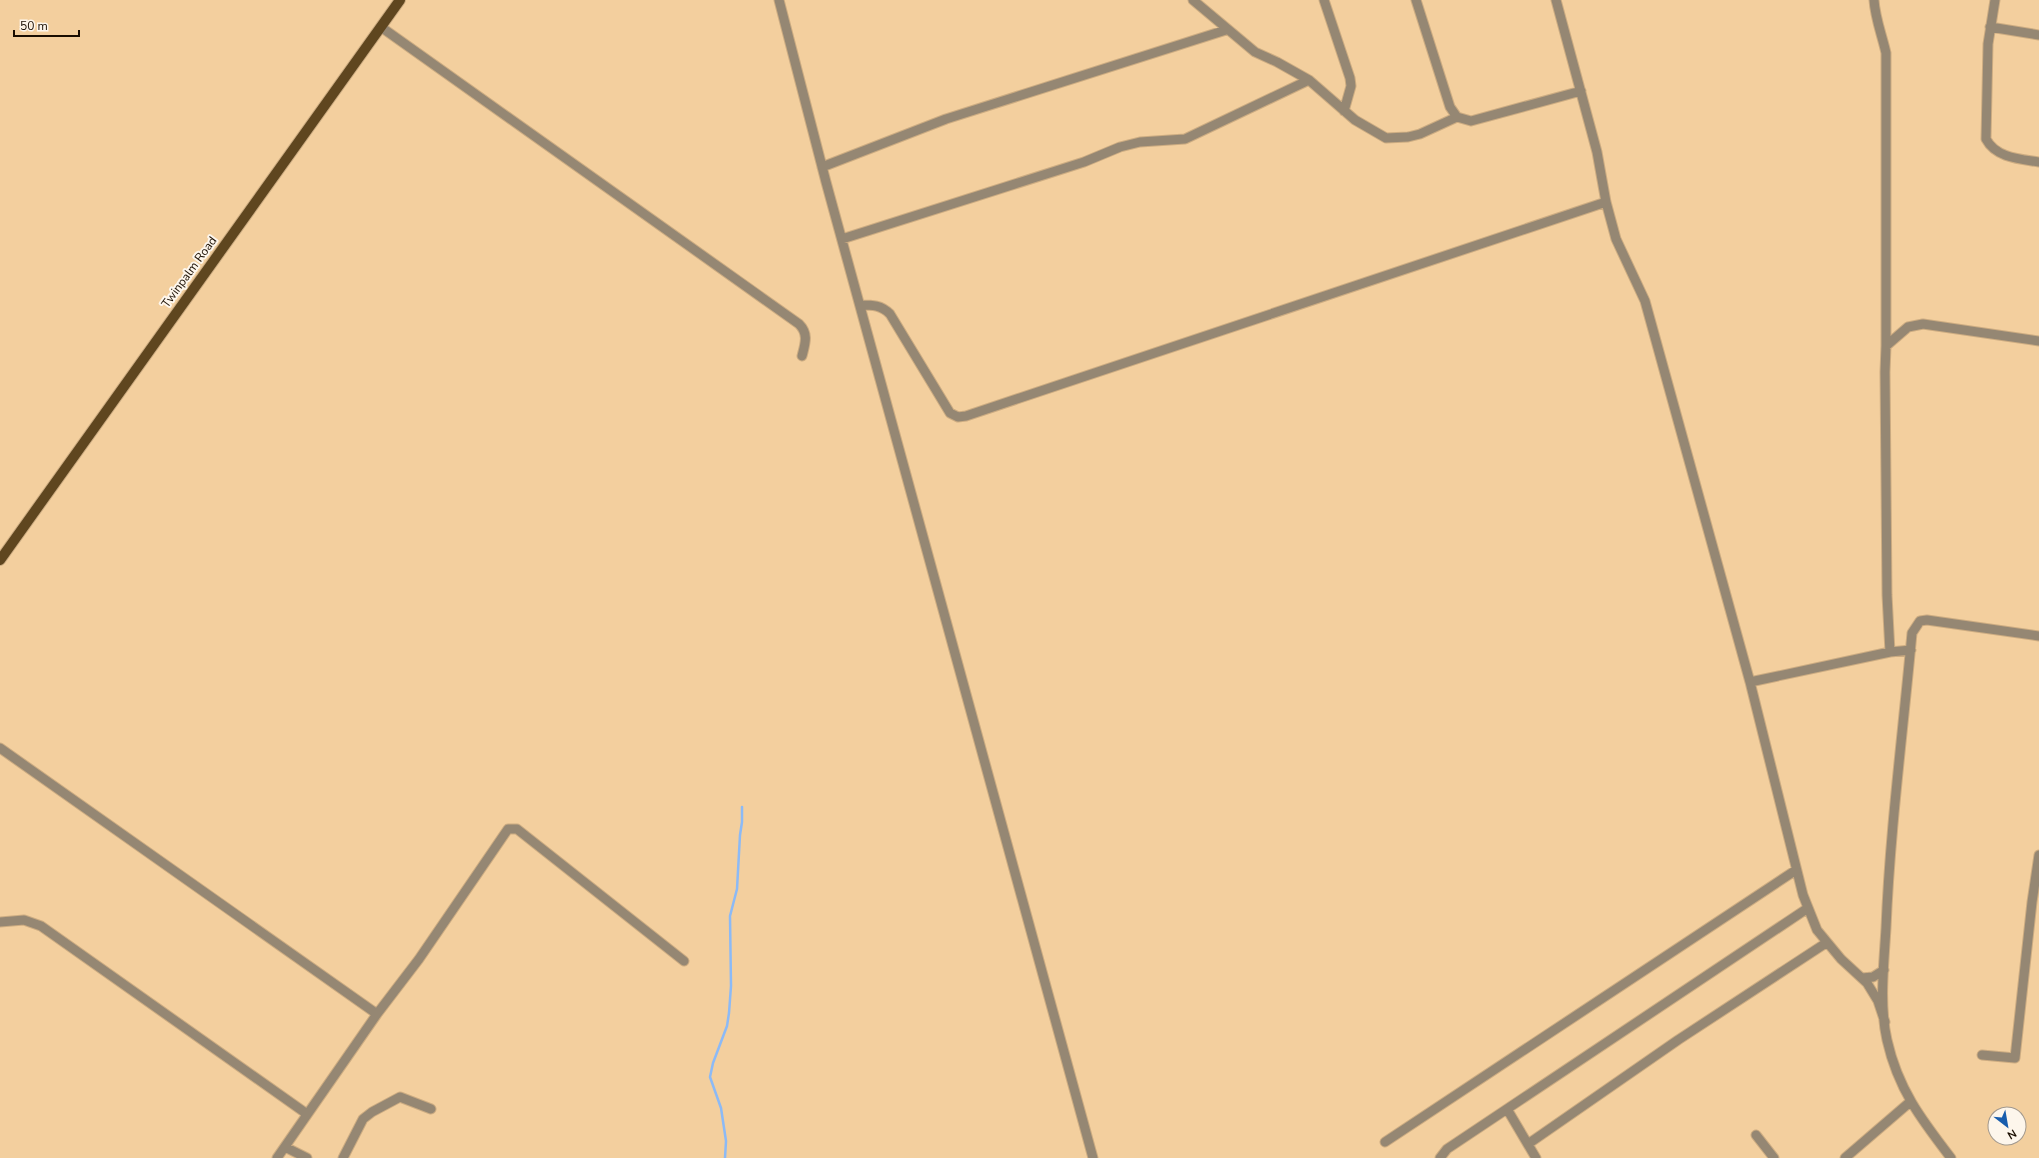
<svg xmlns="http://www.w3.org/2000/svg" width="2039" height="1158" font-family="'Nunito Sans',sans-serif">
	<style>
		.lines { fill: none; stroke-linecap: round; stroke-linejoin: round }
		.stream { stroke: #8cbaf6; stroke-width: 2.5 }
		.minor-casing { stroke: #ccac82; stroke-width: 11 }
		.major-casing { stroke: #ccac82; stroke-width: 12 }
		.minor { stroke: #958773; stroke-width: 9 }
		.major { stroke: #5f461f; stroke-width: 10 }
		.labels { text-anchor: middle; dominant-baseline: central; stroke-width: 4; stroke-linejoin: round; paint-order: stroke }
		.street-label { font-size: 12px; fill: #190d00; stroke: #fdf6ec }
	</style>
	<rect width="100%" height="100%" fill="#f3cf9e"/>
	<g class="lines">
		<!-- stream -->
		<path class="stream" d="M 725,1158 L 726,1141 L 721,1108 L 710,1077 L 713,1063 L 727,1026 L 729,1013 L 731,986 L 730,916 L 737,889 L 740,835 L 742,822 L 742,807"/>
		<!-- minor casing -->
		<g class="minor-casing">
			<path id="minor" d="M 779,0 L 826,182 L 1093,1158
				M 1193,0 L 1255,52 L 1277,62 L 1309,80 L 1355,120 L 1386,138 L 1408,137 L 1420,134 L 1457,117
				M 1324,0 L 1350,78 L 1351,86 L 1344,111
				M 1416,0 L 1450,107 L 1457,117 L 1471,121 L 1581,91
				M 1556,0 L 1597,152 L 1606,202 L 1616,239 L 1645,301 L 1750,682 L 1803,895 L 1817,930 L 1841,959 L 1867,983 L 1878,1001 L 1885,1022
				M 1874,0 C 1875,18 1882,35 1886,53 L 1886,346 L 1885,372 L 1887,595 L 1890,652
				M 1995,0 L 1988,44 L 1986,139 C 1996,158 2020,159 2039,162
				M 381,27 L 799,324 C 809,334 805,344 802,356
				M 1990,27 L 2039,35
				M 822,167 L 946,119 L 1226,30
				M 842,239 L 1084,162 L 1120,147 L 1140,142 L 1185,139 L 1309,80
				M 860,305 C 873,305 881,305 890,314 L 950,413 L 958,417 L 966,416 L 1606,202
				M 1886,346 L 1908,327 L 1923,324 L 2039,341
				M 1750,682 L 1890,652 L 1911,650
				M 0,748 L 377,1014
				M 0,922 L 24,920 L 41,926 L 307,1114
				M 1862,978 L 1873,977 L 1884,970
				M 1982,1055 L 2015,1058 L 2032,902 L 2039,855
				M 1507,1109 L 1536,1158
				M 1756,1135 L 1774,1158
				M 1385,1142 L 1796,870
				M 1528,1144 L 1678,1040 L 1826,943
				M 285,1147 L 307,1158
				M 277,1158 L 377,1014 L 419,959 L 508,829 L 517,829 L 684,961
				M 343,1158 L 363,1119 L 372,1112 L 400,1097 L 431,1109
				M 1440,1158 L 1447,1149 L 1808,908
				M 1845,1158 L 1910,1102
				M 1951,1158 C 1921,1119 1898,1089 1887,1040 C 1879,1005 1884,963 1886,928 C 1890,830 1903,732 1912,633 L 1920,621 L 1927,620 L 2039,636"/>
		</g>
		<!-- major casing -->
		<g class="major-casing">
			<path id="major" d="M 0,560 L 400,0"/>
		</g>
		<!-- minor -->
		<use href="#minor" class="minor"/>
		<!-- major -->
		<use href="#major" class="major"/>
	</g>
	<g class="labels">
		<!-- street labels -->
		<g class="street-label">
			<text transform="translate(189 272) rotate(-54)">Twinpalm Road</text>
		</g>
	</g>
	<!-- north arrow -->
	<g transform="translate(2007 1126) rotate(149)"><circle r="19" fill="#fdf6ec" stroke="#a2998e"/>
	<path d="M0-3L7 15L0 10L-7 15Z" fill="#185dad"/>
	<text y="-6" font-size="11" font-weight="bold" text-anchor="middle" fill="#190d00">N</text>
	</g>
	<!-- scale -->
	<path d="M14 30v6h65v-6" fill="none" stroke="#190d00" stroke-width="2"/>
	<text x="20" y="30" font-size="12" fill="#190d00" stroke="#fdf6ec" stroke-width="3" paint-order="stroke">50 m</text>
</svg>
